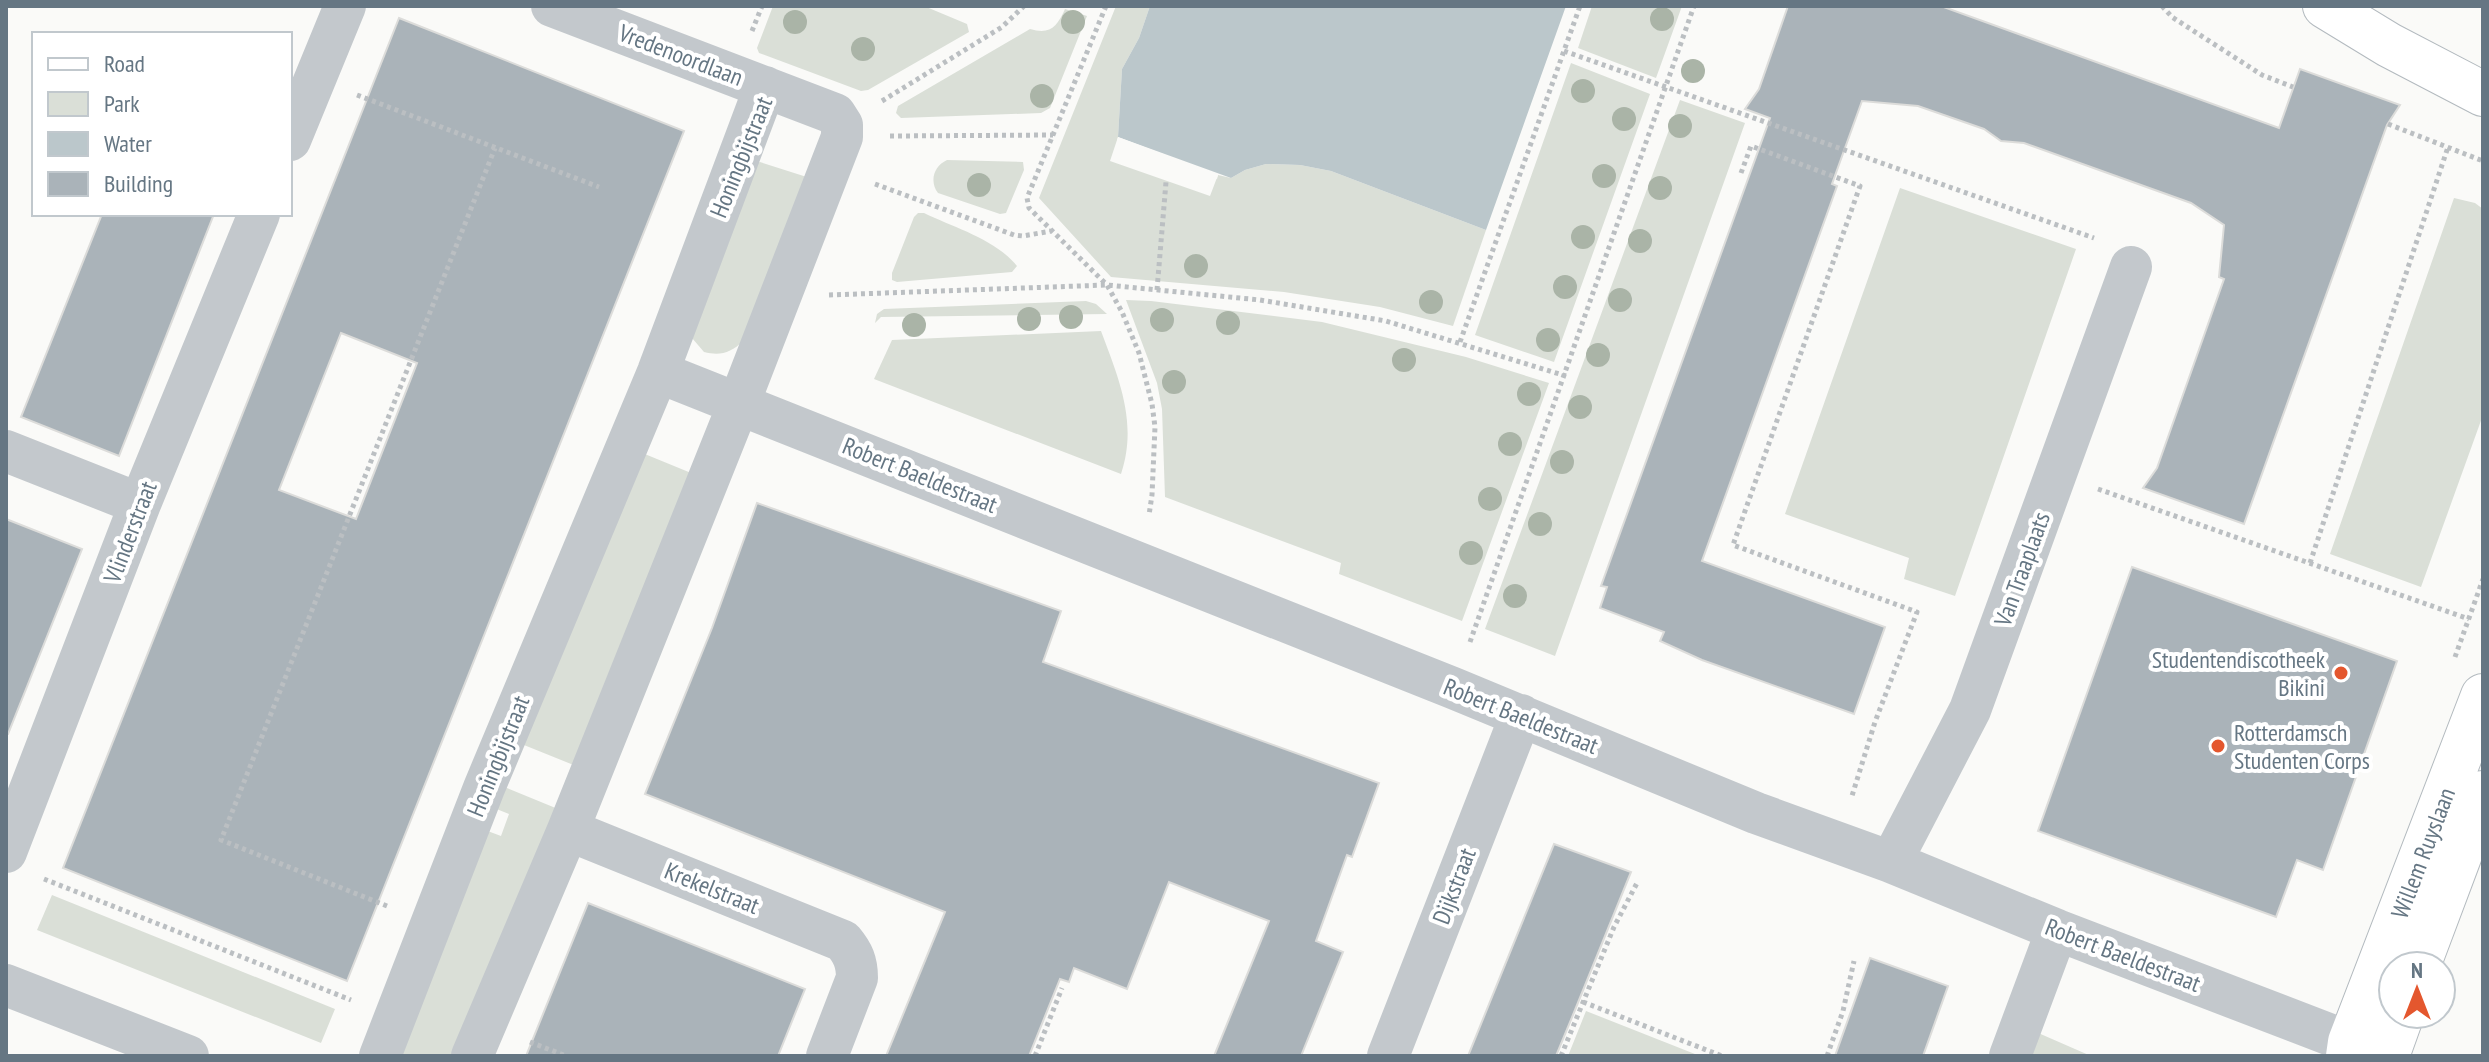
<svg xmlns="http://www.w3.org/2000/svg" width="2489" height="1062" font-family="'PT Sans Narrow',sans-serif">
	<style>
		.green { fill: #dadfd7 }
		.water { fill: #bbc7cb }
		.pier { fill: #fafaf8 }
		.building { fill: #aab3b9; stroke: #dcdcda; stroke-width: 2; fill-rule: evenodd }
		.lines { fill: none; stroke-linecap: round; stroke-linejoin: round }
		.secondary-casing { stroke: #b3babf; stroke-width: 46 }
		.path { stroke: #bbbfc2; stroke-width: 5; stroke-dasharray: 4 4; stroke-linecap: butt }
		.street { stroke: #c3c8cc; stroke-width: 42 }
		.secondary { stroke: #fff; stroke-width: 44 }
		.tree { fill: #aab4a7 }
		.poi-dot { fill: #e4572e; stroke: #fff; stroke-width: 3 }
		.labels { text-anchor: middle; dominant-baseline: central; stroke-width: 8; stroke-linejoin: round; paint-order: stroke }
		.street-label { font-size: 24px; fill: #657683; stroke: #fff }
		.poi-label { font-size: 24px; fill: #657683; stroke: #fff; text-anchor: end }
	</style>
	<rect width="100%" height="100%" fill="#fafaf8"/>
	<!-- green -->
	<path class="green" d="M 773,6 L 924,6 L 967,24 L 969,32 L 868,90 L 861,91 L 759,53 L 757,48 Z
		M 1116,6 L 1150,6 L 1139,38 L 1122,69 L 1118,137 L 1110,161 L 1210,196 L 1218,175 L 1231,178 L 1245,170 L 1266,164 L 1300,165 L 1331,171 L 1486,230 L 1453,326 L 1380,307 L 1284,292 L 1111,277 L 1039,198 Z
		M 1592,6 L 1682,6 L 1656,78 L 1578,48 Z
		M 1065,9 L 1087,16 L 1050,108 L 1041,113 L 901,118 L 896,113 L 898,106 L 1030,29 C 1050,35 1057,27 1065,9 Z
		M 1571,63 L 1650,94 L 1554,362 L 1475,335 Z
		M 1680,100 L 1745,123 L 1555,656 L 1485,629 Z
		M 947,160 L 1023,162 L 1024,170 L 1006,213 L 1000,214 L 938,193 C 929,181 934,166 947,160 Z
		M 760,162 L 813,179 L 743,341 C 731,353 720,356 704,352 L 692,338 L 753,164 Z
		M 1900,188 L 2076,249 L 1955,596 L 1904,579 L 1909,558 L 1785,514 Z
		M 2454,198 L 2475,203 L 2483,209 L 2483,415 L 2421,587 L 2330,554 Z
		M 918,213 L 924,213 C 955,228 995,239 1017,266 L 1012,272 L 897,282 L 892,280 L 892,273 L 914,217 Z
		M 1126,300 L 1151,301 L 1322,322 L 1466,357 L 1549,383 L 1462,621 L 1339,574 L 1341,563 L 1165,497 L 1162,409 L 1157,383 Z
		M 1086,301 L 1096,304 L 1107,314 L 881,317 L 875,323 L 877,314 L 884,309 Z
		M 1101,331 C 1119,379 1138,423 1121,474 L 874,379 L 892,340 Z
		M 635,450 L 696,475 L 576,766 L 519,743 Z
		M 502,786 L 558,809 L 456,1056 L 403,1056 L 397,1052 L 485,830 L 501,836 L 509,814 L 494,808 Z
		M 52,895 L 335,1009 L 321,1043 L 37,930 Z
		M 1586,1011 L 1700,1056 L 1568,1056 Z
		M 2036,1032 L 2091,1056 L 2028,1056 Z"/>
	<!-- water -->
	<path class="water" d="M 1150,6 L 1566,6 L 1486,230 L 1331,171 L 1300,165 L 1266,164 L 1245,170 L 1231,178 L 1118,137 L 1122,69 L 1139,38 Z"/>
	<!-- pier -->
	<path class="pier" d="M 1118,137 L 1218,175 L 1217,179 L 1117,141 Z"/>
	<!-- building -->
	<path class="building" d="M 1788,6 L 1941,6 L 2279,128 L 2300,69 L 2400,105 L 2387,125 L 2244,524 L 2143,488 L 2157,468 L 2224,279 L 2219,277 L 2224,225 L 2191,203 L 2024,143 L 2001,141 L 1984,129 L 1918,106 L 1862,101 L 1832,184 L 1837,186 L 1702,561 L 1885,627 L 1854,714 L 1702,660 L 1660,641 L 1664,632 L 1600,608 L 1607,587 L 1601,586 L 1770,118 L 1745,109 L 1759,89 Z
		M 399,18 L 684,131 L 347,981 L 63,868 ZM 341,333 L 417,363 L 356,519 L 279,490 Z
		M 102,214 L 214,214 L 119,456 L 21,417 Z
		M 757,503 L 1061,611 L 1043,662 L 1379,783 L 1352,857 L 1347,855 L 1316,941 L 1343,952 L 1301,1056 L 1214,1056 L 1269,921 L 1169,882 L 1127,989 L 1074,968 L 1069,982 L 1060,979 L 1029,1056 L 886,1056 L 945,912 L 645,794 L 712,628 Z
		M 6,519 L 82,549 L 8,734 L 6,734 Z
		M 2132,567 L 2397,661 L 2323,870 L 2297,860 L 2276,917 L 2038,831 Z
		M 1554,844 L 1631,872 L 1575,1010 L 1556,1056 L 1468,1056 Z
		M 588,903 L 805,989 L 778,1056 L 526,1056 Z
		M 1870,958 L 1948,986 L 1923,1056 L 1835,1056 Z"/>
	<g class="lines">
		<!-- secondary casing -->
		<g class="secondary-casing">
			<path id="secondary" d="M 2325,6 L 2389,45 L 2483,94
				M 2418,966 L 2483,793
				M 2348,1056 L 2350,1042 L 2483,696
				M 2387,1056 L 2402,1014"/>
		</g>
		<!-- path -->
		<path class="path" d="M 1106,6 L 1027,198 L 1029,208 L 1107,285 L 1122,312 L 1139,353 L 1152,404 L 1155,427 L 1152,495 L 1149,515
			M 2162,6 L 2172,17 L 2262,75 L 2293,87
			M 752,31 L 762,6
			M 1564,51 L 2094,238
			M 357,95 L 599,187
			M 882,101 L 1002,27 L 1024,6
			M 2388,124 L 2483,161
			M 890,136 L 1053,135
			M 1741,173 L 1751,146 L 1860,186 L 1733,545 L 1917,612 L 1875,722 L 1851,799
			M 875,184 L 1014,235 L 1023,236 L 1051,231
			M 1157,290 L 1166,182
			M 829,295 L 1107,285 L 1260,300 L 1386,321 L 1566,376
			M 1460,342 L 1580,6
			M 2098,489 L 2469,619
			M 2310,563 L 2448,147
			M 1470,642 L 1694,6
			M 2455,657 L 2483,579
			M 44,879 L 351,1000
			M 387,906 L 221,840 L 495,148
			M 1583,1002 L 1722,1056
			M 530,1042 L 566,1056
			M 1035,1056 L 1062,988
			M 1561,1056 L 1614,927 L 1637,883
			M 1827,1056 L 1843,1011 L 1854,961"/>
		<!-- street -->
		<path class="street" d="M 290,140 L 345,6
			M 658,372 L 1453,688 L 1756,813 L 1891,862 L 2057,930 L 2383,1055
			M 6,451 L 140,504
			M 568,830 L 843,941 C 853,953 857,962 857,978 L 827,1056
			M 6,852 L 140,504 L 259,214
			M 1891,862 L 1970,710 L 2131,267
			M 6,985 L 188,1056
			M 380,1056 L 484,788 L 658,372 L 765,87
			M 472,1056 L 568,830 L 739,403 L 842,137 L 842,125 L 835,114 L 552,6
			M 1388,1056 L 1521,715
			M 2010,1056 L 2057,930"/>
		<!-- secondary -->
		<use href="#secondary" class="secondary"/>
	</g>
	<!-- trees -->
	<g class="tree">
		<circle cx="1662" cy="19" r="12"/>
		<circle cx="795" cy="22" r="12"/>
		<circle cx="1073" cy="22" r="12"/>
		<circle cx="863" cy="49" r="12"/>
		<circle cx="1693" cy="71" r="12"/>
		<circle cx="1583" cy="91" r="12"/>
		<circle cx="1042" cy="96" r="12"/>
		<circle cx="1624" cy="119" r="12"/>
		<circle cx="1680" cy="126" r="12"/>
		<circle cx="1604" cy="176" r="12"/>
		<circle cx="979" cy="185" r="12"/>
		<circle cx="1660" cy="188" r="12"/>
		<circle cx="1583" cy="237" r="12"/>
		<circle cx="1640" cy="241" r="12"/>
		<circle cx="1196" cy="266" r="12"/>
		<circle cx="1565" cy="287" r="12"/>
		<circle cx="1620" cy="300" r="12"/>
		<circle cx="1431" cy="302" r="12"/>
		<circle cx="1071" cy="317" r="12"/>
		<circle cx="1029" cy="319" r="12"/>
		<circle cx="1162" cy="320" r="12"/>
		<circle cx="1228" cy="323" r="12"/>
		<circle cx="914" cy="325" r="12"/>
		<circle cx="1548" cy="340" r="12"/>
		<circle cx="1598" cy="355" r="12"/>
		<circle cx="1404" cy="360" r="12"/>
		<circle cx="1174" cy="382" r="12"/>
		<circle cx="1529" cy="394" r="12"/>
		<circle cx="1580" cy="407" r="12"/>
		<circle cx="1510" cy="444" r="12"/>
		<circle cx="1562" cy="462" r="12"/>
		<circle cx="1490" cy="499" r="12"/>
		<circle cx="1540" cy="524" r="12"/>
		<circle cx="1471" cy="553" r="12"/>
		<circle cx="1515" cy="596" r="12"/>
	</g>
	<!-- markers -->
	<g class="poi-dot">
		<circle cx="2341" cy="673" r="8"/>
		<circle cx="2218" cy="746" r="8"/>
	</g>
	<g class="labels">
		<!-- street labels -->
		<g class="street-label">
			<text transform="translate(681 55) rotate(21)">Vredenoordlaan</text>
			<text transform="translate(741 157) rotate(-68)">Honingbijstraat</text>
			<text transform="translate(920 475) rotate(22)">Robert Baeldestraat</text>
			<text transform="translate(130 532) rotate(-69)">Vlinderstraat</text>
			<text transform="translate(2022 569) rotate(-70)">Van Traaplaats</text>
			<text transform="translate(1521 716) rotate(22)">Robert Baeldestraat</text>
			<text transform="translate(498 756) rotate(-68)">Honingbijstraat</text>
			<text transform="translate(2423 853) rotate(-69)">Willem Ruyslaan</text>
			<text transform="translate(1454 886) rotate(-69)">Dijkstraat</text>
			<text transform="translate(712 888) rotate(22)">Krekelstraat</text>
			<text transform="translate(2123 955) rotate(21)">Robert Baeldestraat</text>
		</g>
		<!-- poi labels -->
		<g class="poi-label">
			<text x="2325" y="659">Studentendiscotheek<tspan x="2325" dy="28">Bikini</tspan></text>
			<text x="2234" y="732" text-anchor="start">Rotterdamsch<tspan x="2234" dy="28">Studenten Corps</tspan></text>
		</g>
	</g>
	<!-- border -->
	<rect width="2489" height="1062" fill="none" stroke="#657683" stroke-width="16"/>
	<!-- legend -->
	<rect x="32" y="32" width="260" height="184" fill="#ffffff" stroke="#c1c8cd" stroke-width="2"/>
	<rect x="48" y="58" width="40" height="12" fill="#ffffff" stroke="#c1c8cd" stroke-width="2"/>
	<text x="104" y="72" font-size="24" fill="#657683">Road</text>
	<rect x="48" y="92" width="40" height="24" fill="#dadfd7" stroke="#c1c8cd" stroke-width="2"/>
	<text x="104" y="112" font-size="24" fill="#657683">Park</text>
	<rect x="48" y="132" width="40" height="24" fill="#bbc7cb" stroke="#c1c8cd" stroke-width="2"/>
	<text x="104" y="152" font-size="24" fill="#657683">Water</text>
	<rect x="48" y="172" width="40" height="24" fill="#aab3b9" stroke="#c1c8cd" stroke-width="2"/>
	<text x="104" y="192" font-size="24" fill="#657683">Building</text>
	<!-- north arrow -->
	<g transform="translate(2417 990)"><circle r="38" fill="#ffffff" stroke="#c1c8cd" stroke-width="2"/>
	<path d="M0-6L14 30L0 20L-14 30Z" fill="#e4572e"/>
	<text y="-12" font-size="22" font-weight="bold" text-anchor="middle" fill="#657683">N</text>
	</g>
</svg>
